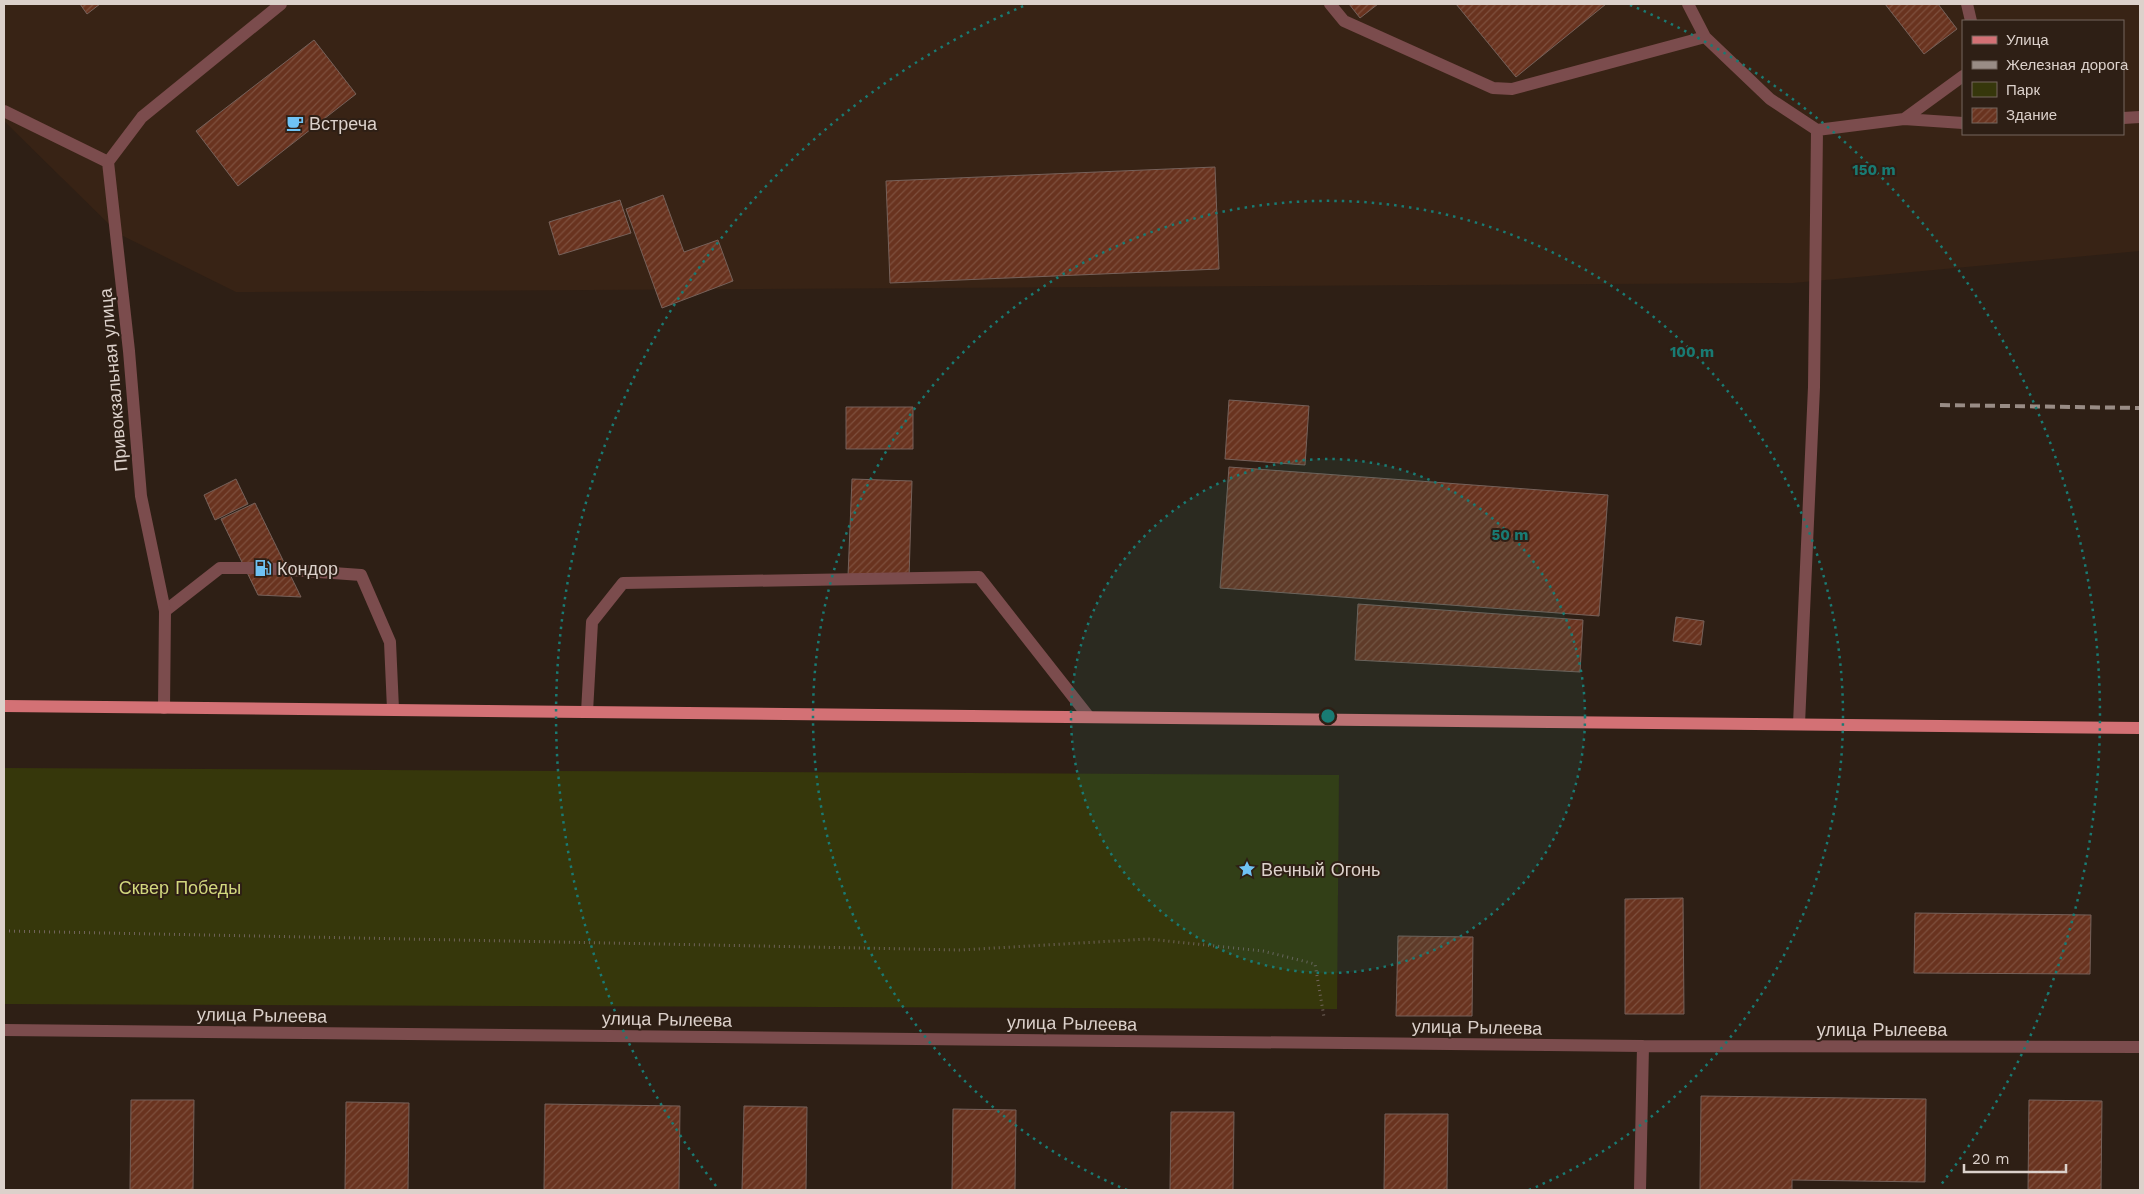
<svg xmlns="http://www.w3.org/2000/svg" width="2144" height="1194" font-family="'Work Sans',sans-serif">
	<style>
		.built { fill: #382315; fill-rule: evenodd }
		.park { fill: #36370b }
		.building { fill: url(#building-hatch); stroke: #76615a }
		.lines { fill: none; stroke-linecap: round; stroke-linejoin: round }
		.path { stroke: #70635a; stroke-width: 3; stroke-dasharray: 1 4; stroke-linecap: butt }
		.service { stroke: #7b4c4d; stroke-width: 12 }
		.minor { stroke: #7b4c4d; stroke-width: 12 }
		.primary { stroke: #d37175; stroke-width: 12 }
		.rail { stroke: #998c85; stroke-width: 4; stroke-dasharray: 10 5; stroke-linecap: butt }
		.ring { fill: none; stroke: #197b73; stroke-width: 2.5; stroke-dasharray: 2.5 5 }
		.labels { text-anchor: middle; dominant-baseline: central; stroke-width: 4; stroke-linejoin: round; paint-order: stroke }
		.poi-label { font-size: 18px; fill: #dcd1cb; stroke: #2e1f15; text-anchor: start }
		.street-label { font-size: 18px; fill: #dcd1cb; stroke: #2e1f15 }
		.park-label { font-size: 18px; fill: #d1d77d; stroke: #2e1f15 }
		.centre { fill: #197b73; stroke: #2e1f15; stroke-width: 2.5 }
		.ring-label { font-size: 15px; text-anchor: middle; font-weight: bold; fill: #197b73; stroke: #2e1f15; stroke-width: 4; stroke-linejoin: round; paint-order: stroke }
	</style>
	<defs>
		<pattern id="building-hatch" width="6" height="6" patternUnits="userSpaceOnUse" patternTransform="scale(1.25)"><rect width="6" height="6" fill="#69331f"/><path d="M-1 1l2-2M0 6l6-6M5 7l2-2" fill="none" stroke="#7e503e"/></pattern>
	</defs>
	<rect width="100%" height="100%" fill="#2e1f15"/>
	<!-- built -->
	<path class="built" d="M 4,4 L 2140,4 L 2140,251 L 1793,283 L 236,292 L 119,234 L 4,121 ZM 1963,21 L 2123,21 L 2123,134 L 1963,134 Z"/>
	<!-- park -->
	<path class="park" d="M 4,768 L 1339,775 L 1337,1009 L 4,1004 Z"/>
	<!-- building -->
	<path class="building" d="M 80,4 L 100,4 L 87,14 Z
		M 1349,4 L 1378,4 L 1360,18 Z
		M 1456,4 L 1606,4 L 1516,77 Z
		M 1885,4 L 1938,4 L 1957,29 L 1924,54 Z
		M 314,40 L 356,94 L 238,186 L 196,131 Z
		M 1215,167 L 1219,269 L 890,283 L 886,181 Z
		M 663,195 L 684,252 L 718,240 L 733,281 L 662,308 L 626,209 Z
		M 620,200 L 631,233 L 559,255 L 549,222 Z
		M 1229,400 L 1309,406 L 1305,465 L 1225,459 Z
		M 846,407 L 913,407 L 913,449 L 846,449 Z
		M 1229,467 L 1608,495 L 1599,616 L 1220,588 Z
		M 236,479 L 248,504 L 215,520 L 204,495 Z
		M 852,479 L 912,481 L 909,578 L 848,576 Z
		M 255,503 L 301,597 L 258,595 L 221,519 Z
		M 1358,604 L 1583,620 L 1580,672 L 1355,660 Z
		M 1676,617 L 1704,621 L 1701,645 L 1673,641 Z
		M 1683,898 L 1684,1014 L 1625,1014 L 1625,899 Z
		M 1915,913 L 2091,915 L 2090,974 L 1914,973 Z
		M 1398,936 L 1473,937 L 1472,1016 L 1396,1016 Z
		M 1701,1096 L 1926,1099 L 1925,1182 L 1792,1180 L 1792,1190 L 1700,1190 Z
		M 131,1100 L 194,1100 L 193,1190 L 130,1190 Z
		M 2029,1100 L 2102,1101 L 2101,1190 L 2028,1190 Z
		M 346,1102 L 409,1103 L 408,1190 L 345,1190 Z
		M 545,1104 L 680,1106 L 679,1190 L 544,1190 Z
		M 744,1106 L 807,1107 L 806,1190 L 742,1190 Z
		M 953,1109 L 1016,1110 L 1015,1190 L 952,1190 Z
		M 1171,1112 L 1234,1112 L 1233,1190 L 1170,1190 Z
		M 1385,1114 L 1448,1114 L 1447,1190 L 1384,1190 Z"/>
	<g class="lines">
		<!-- path -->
		<path class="path" d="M 4,931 L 961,950 L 1148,939 L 1263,951 L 1315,964 L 1324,1017"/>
		<!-- service -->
		<path class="service" d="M 1330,4 L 1344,21 L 1493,88 L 1512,89 L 1705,37
			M 1688,4 L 1705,37 L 1770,99 L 1817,130 L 1904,119 L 1963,76
			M 1967,4 L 1971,21
			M 2123,118 L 2140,117
			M 1904,119 L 1963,123
			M 165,611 L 220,568 L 263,568 L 361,575 L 390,642 L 393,709
			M 587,712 L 592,622 L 623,583 L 979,577 L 1089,717
			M 1799,724 L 1814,387 L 1817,130"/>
		<!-- minor -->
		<path class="minor" d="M 4,111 L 108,162
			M 108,162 L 129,351 L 141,496 L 165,611 L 164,708
			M 108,162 L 142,117 L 281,4
			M 4,1030 L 1643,1046 L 2140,1047
			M 1640,1190 L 1643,1046"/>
		<!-- primary -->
		<path class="primary" d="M 4,706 L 2140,728"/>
		<!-- rail -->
		<path class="rail" d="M 1940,405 L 2140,408"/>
	</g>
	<!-- distance rings -->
	<circle cx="1328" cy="716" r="257" fill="#197b73" fill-opacity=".12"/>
	<g class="ring">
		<circle cx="1328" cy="716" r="257"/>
		<path d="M1127 1190A515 515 0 1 1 1529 1190"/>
		<path d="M716 1186A772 772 0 0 1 1026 5M1630 5A772 772 0 0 1 1940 1186"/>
	</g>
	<!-- icons -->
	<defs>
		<g id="cafe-bare" transform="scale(1.35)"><path d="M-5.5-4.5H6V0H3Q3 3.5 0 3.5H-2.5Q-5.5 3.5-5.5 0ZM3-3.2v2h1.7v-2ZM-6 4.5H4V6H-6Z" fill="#6fc2f4" stroke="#2e1f15" stroke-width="2.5" paint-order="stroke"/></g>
		<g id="fuel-bare" transform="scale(1.35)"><path d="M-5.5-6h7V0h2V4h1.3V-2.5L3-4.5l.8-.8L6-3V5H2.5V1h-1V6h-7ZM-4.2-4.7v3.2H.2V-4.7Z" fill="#6fc2f4" stroke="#2e1f15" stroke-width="2.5" paint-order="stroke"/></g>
		<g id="sight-bare" transform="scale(1.35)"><path d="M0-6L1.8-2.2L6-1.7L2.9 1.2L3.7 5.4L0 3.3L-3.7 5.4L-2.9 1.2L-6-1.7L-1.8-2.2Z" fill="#6fc2f4" stroke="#2e1f15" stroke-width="2.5" paint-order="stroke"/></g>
	</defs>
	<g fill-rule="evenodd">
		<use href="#cafe-bare" x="295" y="123"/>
		<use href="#fuel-bare" x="263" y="568"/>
		<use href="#sight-bare" x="1247" y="869"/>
	</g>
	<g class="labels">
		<!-- poi labels -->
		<g class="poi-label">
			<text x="309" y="123">Встреча</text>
			<text x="277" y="568">Кондор</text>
			<text x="1261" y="869">Вечный Огонь</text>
		</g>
		<!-- street labels -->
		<g class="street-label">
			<text transform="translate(113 380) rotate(-95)">Привокзальная улица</text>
			<text transform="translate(262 1015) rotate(1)">улица Рылеева</text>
			<text transform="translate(667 1019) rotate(1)">улица Рылеева</text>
			<text transform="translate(1072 1023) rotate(1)">улица Рылеева</text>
			<text transform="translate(1477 1027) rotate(1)">улица Рылеева</text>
			<text x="1882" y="1029">улица Рылеева</text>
		</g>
		<!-- park labels -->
		<g class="park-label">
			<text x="180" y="887">Сквер Победы</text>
		</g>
	</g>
	<circle cx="1328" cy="716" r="8" class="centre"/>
	<g class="ring-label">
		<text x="1874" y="175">150 m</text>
		<text x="1692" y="357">100 m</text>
		<text x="1510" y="540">50 m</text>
	</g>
	<!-- border -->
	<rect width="2144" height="1194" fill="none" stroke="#dcd1cb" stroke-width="10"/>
	<!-- legend -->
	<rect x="1962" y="20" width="162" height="115" fill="#2e1f15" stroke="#74665e"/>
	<rect x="1972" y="36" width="25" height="8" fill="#d37175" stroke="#74665e"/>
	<text x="2006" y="45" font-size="15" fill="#dcd1cb">Улица</text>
	<rect x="1972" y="61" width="25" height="8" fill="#998c85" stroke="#74665e"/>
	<text x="2006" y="70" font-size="15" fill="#dcd1cb">Железная дорога</text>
	<rect x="1972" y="82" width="25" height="15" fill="#36370b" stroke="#74665e"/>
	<text x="2006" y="95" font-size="15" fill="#dcd1cb">Парк</text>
	<rect x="1972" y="108" width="25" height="15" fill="url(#building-hatch)" stroke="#74665e"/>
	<text x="2006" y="120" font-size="15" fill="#dcd1cb">Здание</text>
	<!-- scale -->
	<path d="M1964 1164v8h102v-8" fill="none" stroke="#dcd1cb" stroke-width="2.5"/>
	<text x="1972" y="1164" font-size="15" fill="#dcd1cb" stroke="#2e1f15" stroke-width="4" paint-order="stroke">20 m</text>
</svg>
